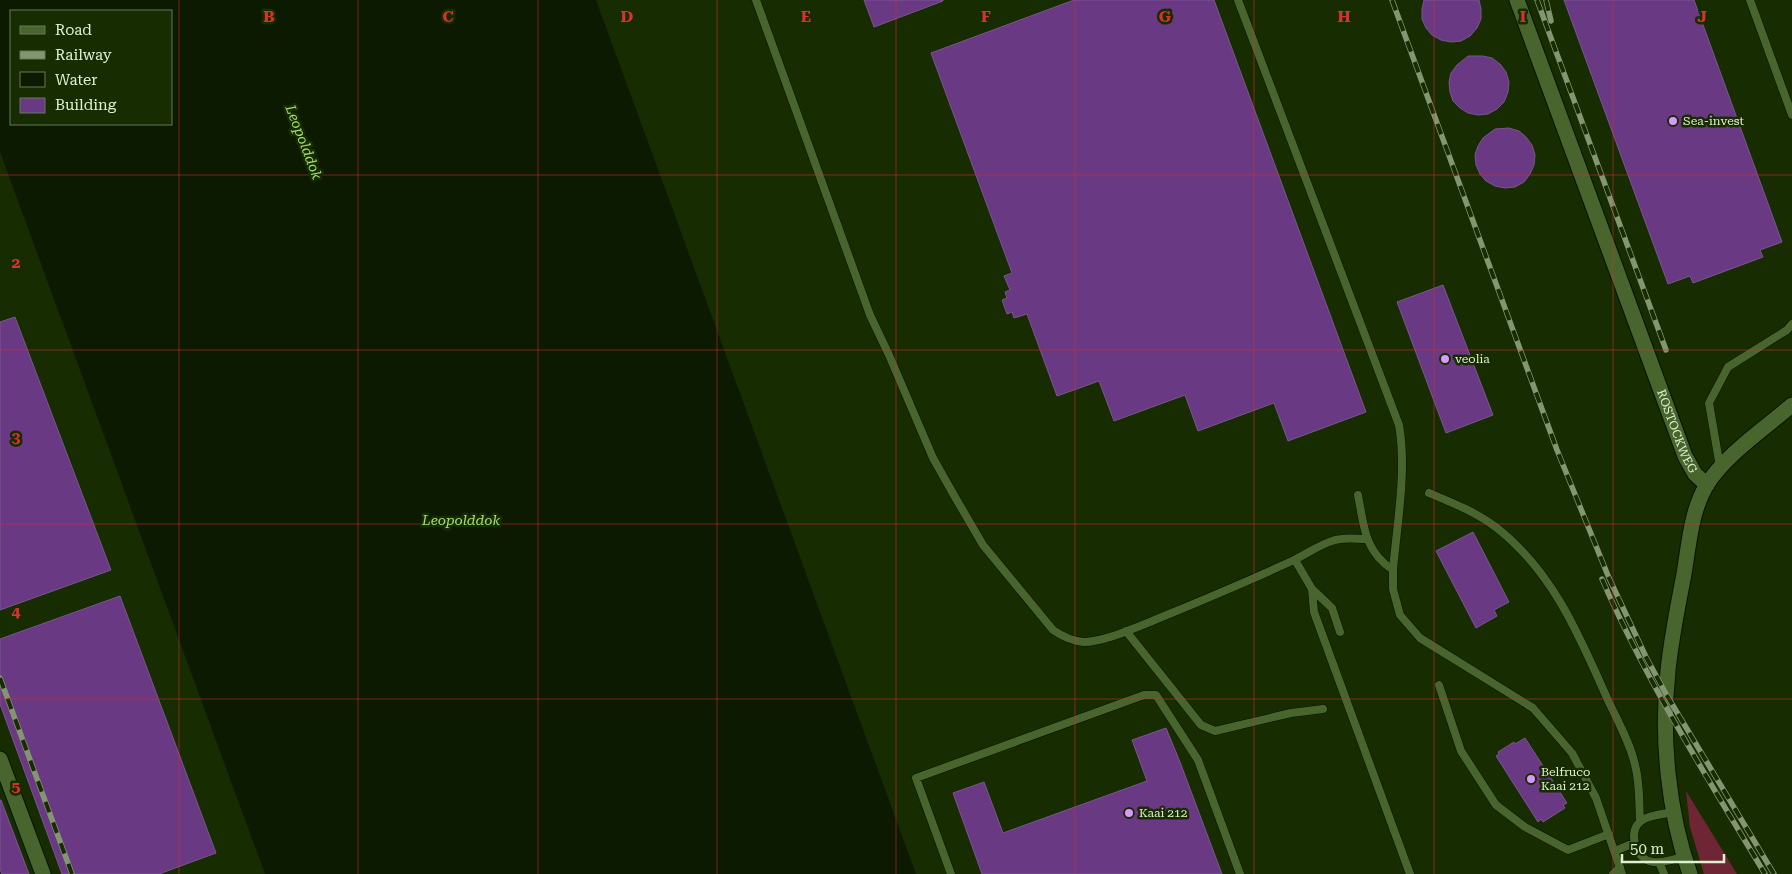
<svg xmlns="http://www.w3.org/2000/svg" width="1792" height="874" font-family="'Roboto Serif',serif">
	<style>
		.green { fill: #6f2634 }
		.water { fill: #0c1a01; fill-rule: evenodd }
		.building { fill: #693984; stroke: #78578c }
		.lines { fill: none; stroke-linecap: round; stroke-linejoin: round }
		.service-casing { stroke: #061300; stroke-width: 9 }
		.minor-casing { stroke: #061300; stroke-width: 17 }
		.service { stroke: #48652d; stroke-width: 8 }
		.minor { stroke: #48652d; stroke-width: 15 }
		.rail-casing { stroke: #839671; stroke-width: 5.5 }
		.rail { stroke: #182c01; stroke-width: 4; stroke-dasharray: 11; stroke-linecap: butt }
		.grid { fill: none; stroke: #d63230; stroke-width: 1; stroke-opacity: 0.55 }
		.poi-dot { fill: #d69bfa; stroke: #182c01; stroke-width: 2 }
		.labels { text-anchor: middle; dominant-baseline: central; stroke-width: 5; stroke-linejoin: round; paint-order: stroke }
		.poi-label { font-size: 12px; fill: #def0d1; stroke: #182c01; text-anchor: start }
		.street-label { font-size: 12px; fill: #def0d1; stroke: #182c01 }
		.water-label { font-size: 14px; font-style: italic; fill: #a4e06f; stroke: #182c01 }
		.grid-label { font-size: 16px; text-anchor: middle; font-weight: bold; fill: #d63230; stroke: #182c01; stroke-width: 5; stroke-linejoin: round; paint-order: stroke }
	</style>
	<rect width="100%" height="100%" fill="#182c01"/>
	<!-- green -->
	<path class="green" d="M 1686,791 L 1737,874 L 1704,874 L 1690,827 Z"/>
	<!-- water -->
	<path class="water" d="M 0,0 L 596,0 L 916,874 L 265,874 L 0,152 ZM 171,11 L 171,124 L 11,124 L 11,11 Z"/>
	<!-- building -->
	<path class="building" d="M 864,0 L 943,0 L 943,1 L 874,27 Z
		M 1074,0 L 1214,0 L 1366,412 L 1288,441 L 1274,403 L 1198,431 L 1185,395 L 1114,421 L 1099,381 L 1057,396 L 1027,314 L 1014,318 L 1012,312 L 1007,314 L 1002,300 L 1007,298 L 1005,292 L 1010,290 L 1004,276 L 1012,273 L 931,53 Z
		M 1424,0 L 1479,0 L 1481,9 L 1481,19 L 1477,28 L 1470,36 L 1461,41 L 1451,42 L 1441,40 L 1432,35 L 1426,28 L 1422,19 L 1422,9 Z
		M 1564,0 L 1694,0 L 1782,242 L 1760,250 L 1763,257 L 1693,283 L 1690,276 L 1668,284 Z
		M 1468,56 L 1483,56 L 1492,58 L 1500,64 L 1506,72 L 1509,82 L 1508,92 L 1504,102 L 1497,109 L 1488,114 L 1478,115 L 1468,113 L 1460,108 L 1453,101 L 1450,92 L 1449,82 L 1451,73 L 1457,65 Z
		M 1509,128 L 1519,131 L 1526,137 L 1532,145 L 1535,155 L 1534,165 L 1530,174 L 1524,182 L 1515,187 L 1505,188 L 1495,186 L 1486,181 L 1480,174 L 1476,165 L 1475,155 L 1478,146 L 1483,138 L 1495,129 Z
		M 1443,285 L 1493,415 L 1446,433 L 1397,302 Z
		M 15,317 L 111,570 L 0,610 L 0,322 Z
		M 1473,532 L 1509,602 L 1494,610 L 1497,616 L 1476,628 L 1436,551 Z
		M 120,596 L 216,853 L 159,874 L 62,874 L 0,704 L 0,639 Z
		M 1166,728 L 1180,762 L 1222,874 L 982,874 L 953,793 L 984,782 L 1003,833 L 1147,781 L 1132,740 Z
		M 1525,738 L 1567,803 L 1563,805 L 1565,808 L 1543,822 L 1541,819 L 1538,822 L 1496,756 L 1499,754 L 1498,752 L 1514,742 L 1515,744 Z
		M 0,800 L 1,800 L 29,874 L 2,874 L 0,869 Z"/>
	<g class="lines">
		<!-- service casing -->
		<g class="service-casing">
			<path id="service" d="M 756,0 L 870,315 L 889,355 L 933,458 L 955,497 L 983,545 L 1053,630 C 1063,637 1072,641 1084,642 C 1103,642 1132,629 1150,622 C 1198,602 1247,582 1294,560 C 1307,554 1319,545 1332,541 C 1343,537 1354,539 1366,539
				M 1238,0 L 1399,425 C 1407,470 1397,524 1393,570
				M 1750,0 L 1792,115
				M 1720,467 L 1709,403 L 1728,367 L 1787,330 L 1792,324
				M 1429,493 C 1453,503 1476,512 1497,528 C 1553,572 1579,635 1607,698 C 1617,720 1630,742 1635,765 C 1640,783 1639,803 1640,822
				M 1358,495 C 1364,526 1364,551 1393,570 L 1393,589 L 1400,615 L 1420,638 L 1533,708 L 1572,753 L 1596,798 L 1622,874
				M 1295,560 L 1312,589 L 1332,608 L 1340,632
				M 1312,589 L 1314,612 L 1410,874
				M 1126,631 L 1201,725 L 1215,731 L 1291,713 L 1323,709
				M 1439,685 L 1461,751 L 1496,805 L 1525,827 L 1568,850 L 1609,834
				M 1674,812 C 1658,815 1634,815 1634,836 C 1634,840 1634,843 1636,847 C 1639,853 1642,859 1649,861 C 1659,865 1673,859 1683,857
				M 1615,851 L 1634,843
				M 1659,862 L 1664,874
				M 951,874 L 916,778 L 1144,695 L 1156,695 L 1198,760 L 1240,874
				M 1613,874 L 1620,867"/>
		</g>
		<!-- minor casing -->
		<g class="minor-casing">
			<g id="minor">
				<path id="s1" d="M 1517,0 L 1685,456 L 1695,474 L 1707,485"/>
				<path d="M 0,759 L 43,874"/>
				<path d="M 1690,874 C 1668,812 1661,737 1668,671 C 1671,639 1678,606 1684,574 C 1689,544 1691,512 1706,486 C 1724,456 1765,428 1792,405"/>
			</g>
		</g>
		<!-- service -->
		<use href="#service" class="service"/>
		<!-- minor -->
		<use href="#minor" class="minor"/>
		<!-- rail casing -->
		<g class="rail-casing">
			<path id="rail" d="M 1392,0 L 1557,450 L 1609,578 L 1646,657 L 1666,694 L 1774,874
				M 1537,0 L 1666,350
				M 1546,0 L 1551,21
				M 1602,579 C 1647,683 1707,777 1765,874
				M 0,678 L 72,874"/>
		</g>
		<!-- rail -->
		<use href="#rail" class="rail"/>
	</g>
	<!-- grid -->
	<path class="grid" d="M 179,0 L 179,874M 358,0 L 358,874M 538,0 L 538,874M 717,0 L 717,874M 896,0 L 896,874M 1075,0 L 1075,874M 1254,0 L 1254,874M 1434,0 L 1434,874M 1613,0 L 1613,874M 0,175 L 1792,175M 0,350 L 1792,350M 0,524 L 1792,524M 0,699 L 1792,699"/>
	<!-- markers -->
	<g class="poi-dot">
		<circle cx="1673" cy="121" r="5"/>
		<circle cx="1445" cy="359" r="5"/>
		<circle cx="1531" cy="779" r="5"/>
		<circle cx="1129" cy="813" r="5"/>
	</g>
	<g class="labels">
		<!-- poi labels -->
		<g class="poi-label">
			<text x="1683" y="121">Sea-invest</text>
			<text x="1455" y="359">veolia</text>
			<text x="1541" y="772">Belfruco<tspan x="1541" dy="14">Kaai 212</tspan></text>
			<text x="1139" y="813">Kaai 212</text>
		</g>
		<!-- street labels -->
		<g class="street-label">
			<text stroke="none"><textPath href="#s1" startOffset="460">ROSTOCKWEG</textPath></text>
		</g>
		<!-- water labels -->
		<g class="water-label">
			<text transform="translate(304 142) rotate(69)">Leopolddok</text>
			<text x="461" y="520">Leopolddok</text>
		</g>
	</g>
	<g class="grid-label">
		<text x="269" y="22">B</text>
		<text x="448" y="22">C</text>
		<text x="627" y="22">D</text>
		<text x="806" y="22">E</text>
		<text x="986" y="22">F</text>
		<text x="1165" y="22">G</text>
		<text x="1344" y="22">H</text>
		<text x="1523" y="22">I</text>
		<text x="1702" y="22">J</text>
		<text x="16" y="268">2</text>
		<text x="16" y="443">3</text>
		<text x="16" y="617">4</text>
		<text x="16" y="792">5</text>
	</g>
	<!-- legend -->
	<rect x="10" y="10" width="162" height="115" fill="#182c01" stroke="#677a54"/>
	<rect x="20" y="26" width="25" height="8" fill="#48652d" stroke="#677a54"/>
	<text x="55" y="35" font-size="15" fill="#def0d1">Road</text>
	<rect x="20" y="51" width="25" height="8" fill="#839671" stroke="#677a54"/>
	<text x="55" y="60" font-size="15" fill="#def0d1">Railway</text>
	<rect x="20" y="72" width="25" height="15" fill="#0c1a01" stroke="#677a54"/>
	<text x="55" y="85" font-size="15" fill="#def0d1">Water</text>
	<rect x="20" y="98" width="25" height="15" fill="#693984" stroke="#677a54"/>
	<text x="55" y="110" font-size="15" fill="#def0d1">Building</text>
	<!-- scale -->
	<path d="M1622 854v8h102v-8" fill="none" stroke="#def0d1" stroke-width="2.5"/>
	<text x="1630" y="854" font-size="15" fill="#def0d1" stroke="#182c01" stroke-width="4" paint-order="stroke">50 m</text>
</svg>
